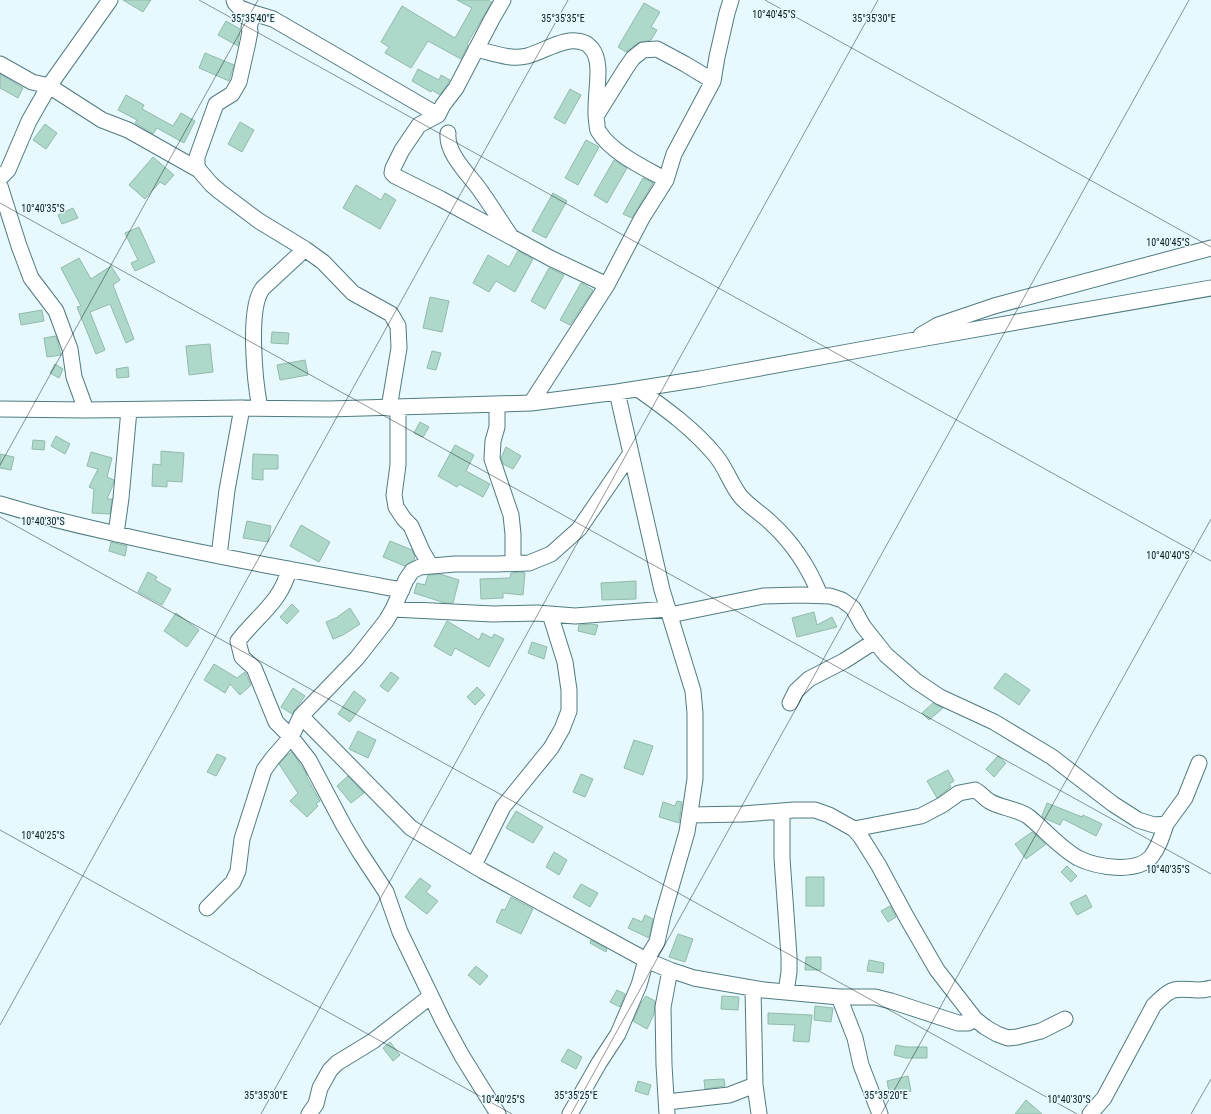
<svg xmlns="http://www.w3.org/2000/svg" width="1211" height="1114" font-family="'Roboto Condensed',sans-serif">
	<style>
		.building { fill: #aed8ca; stroke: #91baac }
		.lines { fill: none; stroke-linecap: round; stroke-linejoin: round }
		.minor-casing { stroke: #507b81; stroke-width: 17 }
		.minor { stroke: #fff; stroke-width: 15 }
		.ticks { fill: none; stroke: #07181b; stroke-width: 1; stroke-opacity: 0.45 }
		.ticks-label { font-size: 10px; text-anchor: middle; fill: #07181b; stroke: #e7f9fc; stroke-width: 3; stroke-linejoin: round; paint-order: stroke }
	</style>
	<rect width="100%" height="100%" fill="#e7f9fc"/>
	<!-- building -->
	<path class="building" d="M 123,0 L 151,0 L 143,12 Z
		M 457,0 L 488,0 L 492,2 L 467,44 L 468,45 L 461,59 L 428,41 L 411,68 L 385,53 L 389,47 L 381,42 L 402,6 L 455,38 L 472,8 Z
		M 644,3 L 660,12 L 651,27 L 657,30 L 651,40 L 638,43 L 626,52 L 618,47 Z
		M 226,21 L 240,29 L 238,46 L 218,35 Z
		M 205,53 L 234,65 L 229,81 L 199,68 Z
		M 418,69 L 439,80 L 441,75 L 450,80 L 440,95 L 432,90 L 431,92 L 412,81 Z
		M 0,74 L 23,88 L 18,98 L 0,88 Z
		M 570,89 L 581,95 L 565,124 L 554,118 Z
		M 126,95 L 144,105 L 142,109 L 173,126 L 181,113 L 195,121 L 184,143 L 157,128 L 153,134 L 135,123 L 137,120 L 118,110 Z
		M 240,122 L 254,130 L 242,152 L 228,144 Z
		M 45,124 L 57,133 L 46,149 L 33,140 Z
		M 586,140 L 599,147 L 578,185 L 565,178 Z
		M 153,157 L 174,175 L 165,185 L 160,182 L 145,199 L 129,185 Z
		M 614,160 L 627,168 L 607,203 L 594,195 Z
		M 643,178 L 653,183 L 632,218 L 623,214 Z
		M 356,185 L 381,200 L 385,193 L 396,200 L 380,229 L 343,208 Z
		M 553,193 L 567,201 L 546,238 L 532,231 Z
		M 73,208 L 78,218 L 62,224 L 58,215 Z
		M 139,227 L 155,262 L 135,271 L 131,263 L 138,260 L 125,233 Z
		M 518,251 L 533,259 L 515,292 L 496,281 L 489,292 L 473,283 L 488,255 L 509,267 Z
		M 79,258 L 91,279 L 111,266 L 120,280 L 113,285 L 134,339 L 126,343 L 110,304 L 90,312 L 105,350 L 96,354 L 77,307 L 81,306 L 61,268 Z
		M 549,268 L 564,275 L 545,309 L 531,301 Z
		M 581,283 L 593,290 L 570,325 L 560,320 Z
		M 430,297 L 449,301 L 442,332 L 423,328 Z
		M 42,310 L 44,321 L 21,325 L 19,314 Z
		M 272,332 L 289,333 L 288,344 L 271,343 Z
		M 56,336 L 61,355 L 47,357 L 44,338 Z
		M 210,344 L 213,372 L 189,375 L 186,346 Z
		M 432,351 L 441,353 L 436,370 L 427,368 Z
		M 305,360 L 308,375 L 280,380 L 277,365 Z
		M 55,364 L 63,369 L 59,378 L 50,373 Z
		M 128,367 L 129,377 L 117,378 L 116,369 Z
		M 420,422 L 429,427 L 423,437 L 414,433 Z
		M 56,436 L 70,444 L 65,454 L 51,446 Z
		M 33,440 L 45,441 L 44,450 L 32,449 Z
		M 455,445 L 474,455 L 466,471 L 490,484 L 483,497 L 459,484 L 457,487 L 438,476 Z
		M 506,447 L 521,456 L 513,469 L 503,464 L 501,458 Z
		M 161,451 L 184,453 L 182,482 L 167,481 L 167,487 L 152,486 L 153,464 L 161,465 Z
		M 91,452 L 112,458 L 107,477 L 114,480 L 113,485 L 107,499 L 112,499 L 110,514 L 92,513 L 94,489 L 89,487 L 98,469 L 87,466 Z
		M 0,454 L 14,457 L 11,470 L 0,468 Z
		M 253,454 L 278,455 L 278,469 L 263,469 L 263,480 L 252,479 Z
		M 247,521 L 271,526 L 268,542 L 243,538 Z
		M 301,525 L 330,542 L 319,562 L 290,546 Z
		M 390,541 L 412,550 L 415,557 L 414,560 L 405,566 L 383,557 Z
		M 111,542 L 127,546 L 125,556 L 109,551 Z
		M 148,572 L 157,577 L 155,580 L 171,589 L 162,605 L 138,592 Z
		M 521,572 L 525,573 L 523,595 L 503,593 L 503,598 L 481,599 L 480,579 L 510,578 L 511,573 Z
		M 440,574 L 459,580 L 453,603 L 445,603 L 414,593 L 417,583 L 425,585 L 428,575 Z
		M 636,581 L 636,599 L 602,600 L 601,583 Z
		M 292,604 L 299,611 L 287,624 L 280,617 Z
		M 350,608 L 360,624 L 343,635 L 333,639 L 326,622 L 336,618 Z
		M 814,612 L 817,625 L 832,617 L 837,627 L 797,637 L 792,618 Z
		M 176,613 L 199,630 L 187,647 L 164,631 Z
		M 447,621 L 479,640 L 482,633 L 492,638 L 494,634 L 504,639 L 489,667 L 455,648 L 451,656 L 434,646 Z
		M 591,624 L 598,625 L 595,635 L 578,631 L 579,625 Z
		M 532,642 L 547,647 L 544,659 L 528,653 Z
		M 214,664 L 237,678 L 245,672 L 251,685 L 240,695 L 230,684 L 225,693 L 204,680 Z
		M 391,672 L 399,678 L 388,692 L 380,686 Z
		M 1005,673 L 1030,690 L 1019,705 L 994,688 Z
		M 477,687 L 485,695 L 475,705 L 467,697 Z
		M 293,688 L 305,696 L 292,714 L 281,707 Z
		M 354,691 L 366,700 L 350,722 L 338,714 Z
		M 933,703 L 943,708 L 929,720 L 922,713 Z
		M 358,731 L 376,740 L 368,758 L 349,749 Z
		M 634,740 L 653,746 L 643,775 L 624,768 Z
		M 292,752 L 303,768 L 307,775 L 306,776 L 320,801 L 316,804 L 318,806 L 307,817 L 290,801 L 298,793 L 279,764 L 287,755 Z
		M 217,754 L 226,758 L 216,776 L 207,772 Z
		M 998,756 L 1006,763 L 994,777 L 986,769 Z
		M 948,770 L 954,781 L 949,784 L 951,787 L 937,798 L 927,781 Z
		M 581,774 L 593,779 L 585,797 L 573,792 Z
		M 348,776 L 364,793 L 351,803 L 337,786 Z
		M 677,801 L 682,802 L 679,823 L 659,817 L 663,802 L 675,806 Z
		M 1047,803 L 1082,817 L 1083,815 L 1102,824 L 1096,836 L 1063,819 L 1060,825 L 1044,818 L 1042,816 Z
		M 516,811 L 543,827 L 533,843 L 506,828 Z
		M 1032,832 L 1046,844 L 1026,859 L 1015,844 Z
		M 554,852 L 567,860 L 559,875 L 546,867 Z
		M 1067,866 L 1077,876 L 1071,882 L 1061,872 Z
		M 806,877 L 824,877 L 824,906 L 806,906 Z
		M 420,878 L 431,886 L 426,892 L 438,901 L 427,914 L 405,897 Z
		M 581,884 L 598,893 L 590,907 L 573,897 Z
		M 1086,895 L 1092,907 L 1077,915 L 1070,903 Z
		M 511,897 L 533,909 L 521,934 L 496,922 L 502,909 L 505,910 Z
		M 890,906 L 896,917 L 888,922 L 881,911 Z
		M 645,915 L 653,919 L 649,938 L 628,928 L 633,918 L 642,922 Z
		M 678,934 L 693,939 L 685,962 L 669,957 Z
		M 591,940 L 607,949 L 606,952 L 590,943 Z
		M 806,957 L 821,957 L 821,970 L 805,970 Z
		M 869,960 L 884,963 L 883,973 L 867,971 Z
		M 476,966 L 488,976 L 480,985 L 468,975 Z
		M 617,990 L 625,994 L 620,1007 L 610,1002 Z
		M 646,996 L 655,1001 L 654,1014 L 647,1029 L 633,1021 L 641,1003 Z
		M 722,996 L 739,997 L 738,1010 L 721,1009 Z
		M 815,1006 L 833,1008 L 831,1022 L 814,1020 Z
		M 768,1013 L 812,1015 L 809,1042 L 793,1041 L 795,1025 L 768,1024 Z
		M 390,1042 L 400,1055 L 393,1061 L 383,1048 Z
		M 896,1045 L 906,1047 L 927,1047 L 927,1058 L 906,1058 L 894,1055 Z
		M 568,1049 L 582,1057 L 576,1069 L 561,1061 Z
		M 908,1076 L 911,1091 L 890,1096 L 887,1081 Z
		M 724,1079 L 725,1086 L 705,1089 L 704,1080 Z
		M 638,1081 L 651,1085 L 648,1095 L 635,1091 Z
		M 1026,1100 L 1042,1114 L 1015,1114 Z"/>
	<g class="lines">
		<!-- minor casing -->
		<g class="minor-casing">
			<path id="minor" d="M 234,0 L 235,3 L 240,8 L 253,13 L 249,28 L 250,31 L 248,42 L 239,82 L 232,94 L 216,104 L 197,157 L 197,165 L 199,170 L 211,184 L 219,191 L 259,221 L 305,249 L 323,262 L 353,293 L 391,314 L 398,326 L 399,348 L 389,408
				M 503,0 L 492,19 L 456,88 L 443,105 L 438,115 L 419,125 L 402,150 L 393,168 L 392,173 L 395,176 L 441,199 L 550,258 L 607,285
				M 253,13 L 273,19 L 438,115
				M 476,49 C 493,53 510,60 527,56 C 546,51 566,35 585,43 C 588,44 590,47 592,49 C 605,65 592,102 597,124 C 597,127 597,130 599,132 C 612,153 645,168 666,180
				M 0,64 L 32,82 L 49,86 L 110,0
				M 596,116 L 626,68 L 633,58 L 643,50 L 657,49 L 685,64 L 713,81
				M 448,133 C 446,152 466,172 477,186 C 489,202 499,219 510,235
				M 0,178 L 8,170 L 29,121 L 49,86 L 102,120 L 128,130 L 199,170
				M 0,186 L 19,246 L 31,278 L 56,311 L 70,349 L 74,377 L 86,410
				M 921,335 L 938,325 L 994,306 L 1211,248
				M 638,389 C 666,409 694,429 716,456 C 726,468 731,485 741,497 C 750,507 762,514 771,523 C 793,543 809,568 820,595
				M 531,403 L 607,285 L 642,218 L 666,180 L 674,154 L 713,81 L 717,57 L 727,13 L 731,0
				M 497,404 L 497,427 L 493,441 L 492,459 L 511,515 L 513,534 L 513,563
				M 260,408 C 255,383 247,307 263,288 L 305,249
				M 398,408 L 398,465 L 394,495 L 396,507 L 404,519 L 411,526 L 422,551 L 431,566
				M 0,409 L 86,410 L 242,408 L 329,409 L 531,403 L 617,392 L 700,379 L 909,341 L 1211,288
				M 0,504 C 36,515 72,524 108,532 C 205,555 304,572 402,590
				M 116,534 L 121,498 L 129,410
				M 219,556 L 227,490 L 242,408
				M 289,569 C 282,601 257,616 238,641 L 242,657 L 254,668 L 276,722 L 291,737 L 309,760 L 344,826 L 359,851 L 386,892 L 400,932 L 443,1021 L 462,1056 L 498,1114
				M 393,609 L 493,614 L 537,613 L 575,616 L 668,609
				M 670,615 L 763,596 L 801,595 L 830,596 L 842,600 L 853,608 L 863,626 L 886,655 L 916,681 L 940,697 L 994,722 L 1052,757 L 1113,804 L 1138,820 L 1154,825 L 1166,824 L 1185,798 L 1199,763
				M 790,703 L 796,691 L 809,679 L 844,661 L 875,641
				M 301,716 L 411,828 L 483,871 L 646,960 L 670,970 L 694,978 L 764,990 L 839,997 L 875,997 L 891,1001 L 958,1023 L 968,1023 L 975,1019
				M 782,811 L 782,858 L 789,956 L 789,972 L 786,992
				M 690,815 L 743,814 L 794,810 L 815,810 L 829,815 L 854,829 L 861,837 L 879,866 L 907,918 L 937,970 L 975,1019 L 985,1027 L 997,1034 L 1008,1038 L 1017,1037 L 1041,1031 L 1065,1019
				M 854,829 L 921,816 L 942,805 L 959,793 L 975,790 C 981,793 984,798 989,801 C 1000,808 1019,809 1029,817 C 1045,830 1060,848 1078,858 C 1096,867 1136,874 1151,857 C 1159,847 1162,836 1166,824
				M 474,865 L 503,807 L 551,748 L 562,729 L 569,711 L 569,690 L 565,662 L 550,614
				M 207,908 L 233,882 L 238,871 L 242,839 L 264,770 L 272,759 L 291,737 L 301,716 L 357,658 L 386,621 L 393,609 L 406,580 L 412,571 L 420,567 L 455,564 L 497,564 L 529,563 L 551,554 L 579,529 L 631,453
				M 753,989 L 755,1085 L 759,1114
				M 839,997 L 855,1038 L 861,1065 L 880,1114
				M 667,1102 L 729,1095 L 755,1085
				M 309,1114 L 316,1104 L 320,1088 L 330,1070 L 337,1063 L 373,1041 L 431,996
				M 570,1114 L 599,1063 L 618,1034 L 639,985 L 646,960 L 657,942 L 663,915 L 687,832 L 695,779 L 695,713 L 693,691 L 662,590 L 617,392
				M 667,1114 L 664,1065 L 663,1007 L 670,970
				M 1090,1114 L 1104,1098 L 1154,1005 C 1160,1000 1166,992 1174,990 C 1185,987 1198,993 1211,988"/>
		</g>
		<!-- minor -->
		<use href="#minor" class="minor"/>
	</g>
	<!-- ticks -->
	<path class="ticks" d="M 199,0 L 1211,561M 765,0 L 1211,247M 0,203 L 1211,874M 0,465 L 258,0M 0,517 L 1077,1114M 0,830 L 512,1114M 0,1025 L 568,0M 261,1114 L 878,0M 571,1114 L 1189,0M 881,1114 L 1211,519M 1191,1114 L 1211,1079"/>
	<g class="ticks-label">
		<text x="774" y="18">10°40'45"S</text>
		<text x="253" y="22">35°35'40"E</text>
		<text x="563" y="22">35°35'35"E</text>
		<text x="874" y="22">35°35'30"E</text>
		<text x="43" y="212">10°40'35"S</text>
		<text x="1168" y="246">10°40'45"S</text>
		<text x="43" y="525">10°40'30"S</text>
		<text x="1168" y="559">10°40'40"S</text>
		<text x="43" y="839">10°40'25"S</text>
		<text x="1168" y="873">10°40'35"S</text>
		<text x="266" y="1099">35°35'30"E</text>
		<text x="576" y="1099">35°35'25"E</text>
		<text x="886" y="1099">35°35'20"E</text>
		<text x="503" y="1103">10°40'25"S</text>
		<text x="1069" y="1103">10°40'30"S</text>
	</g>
</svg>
